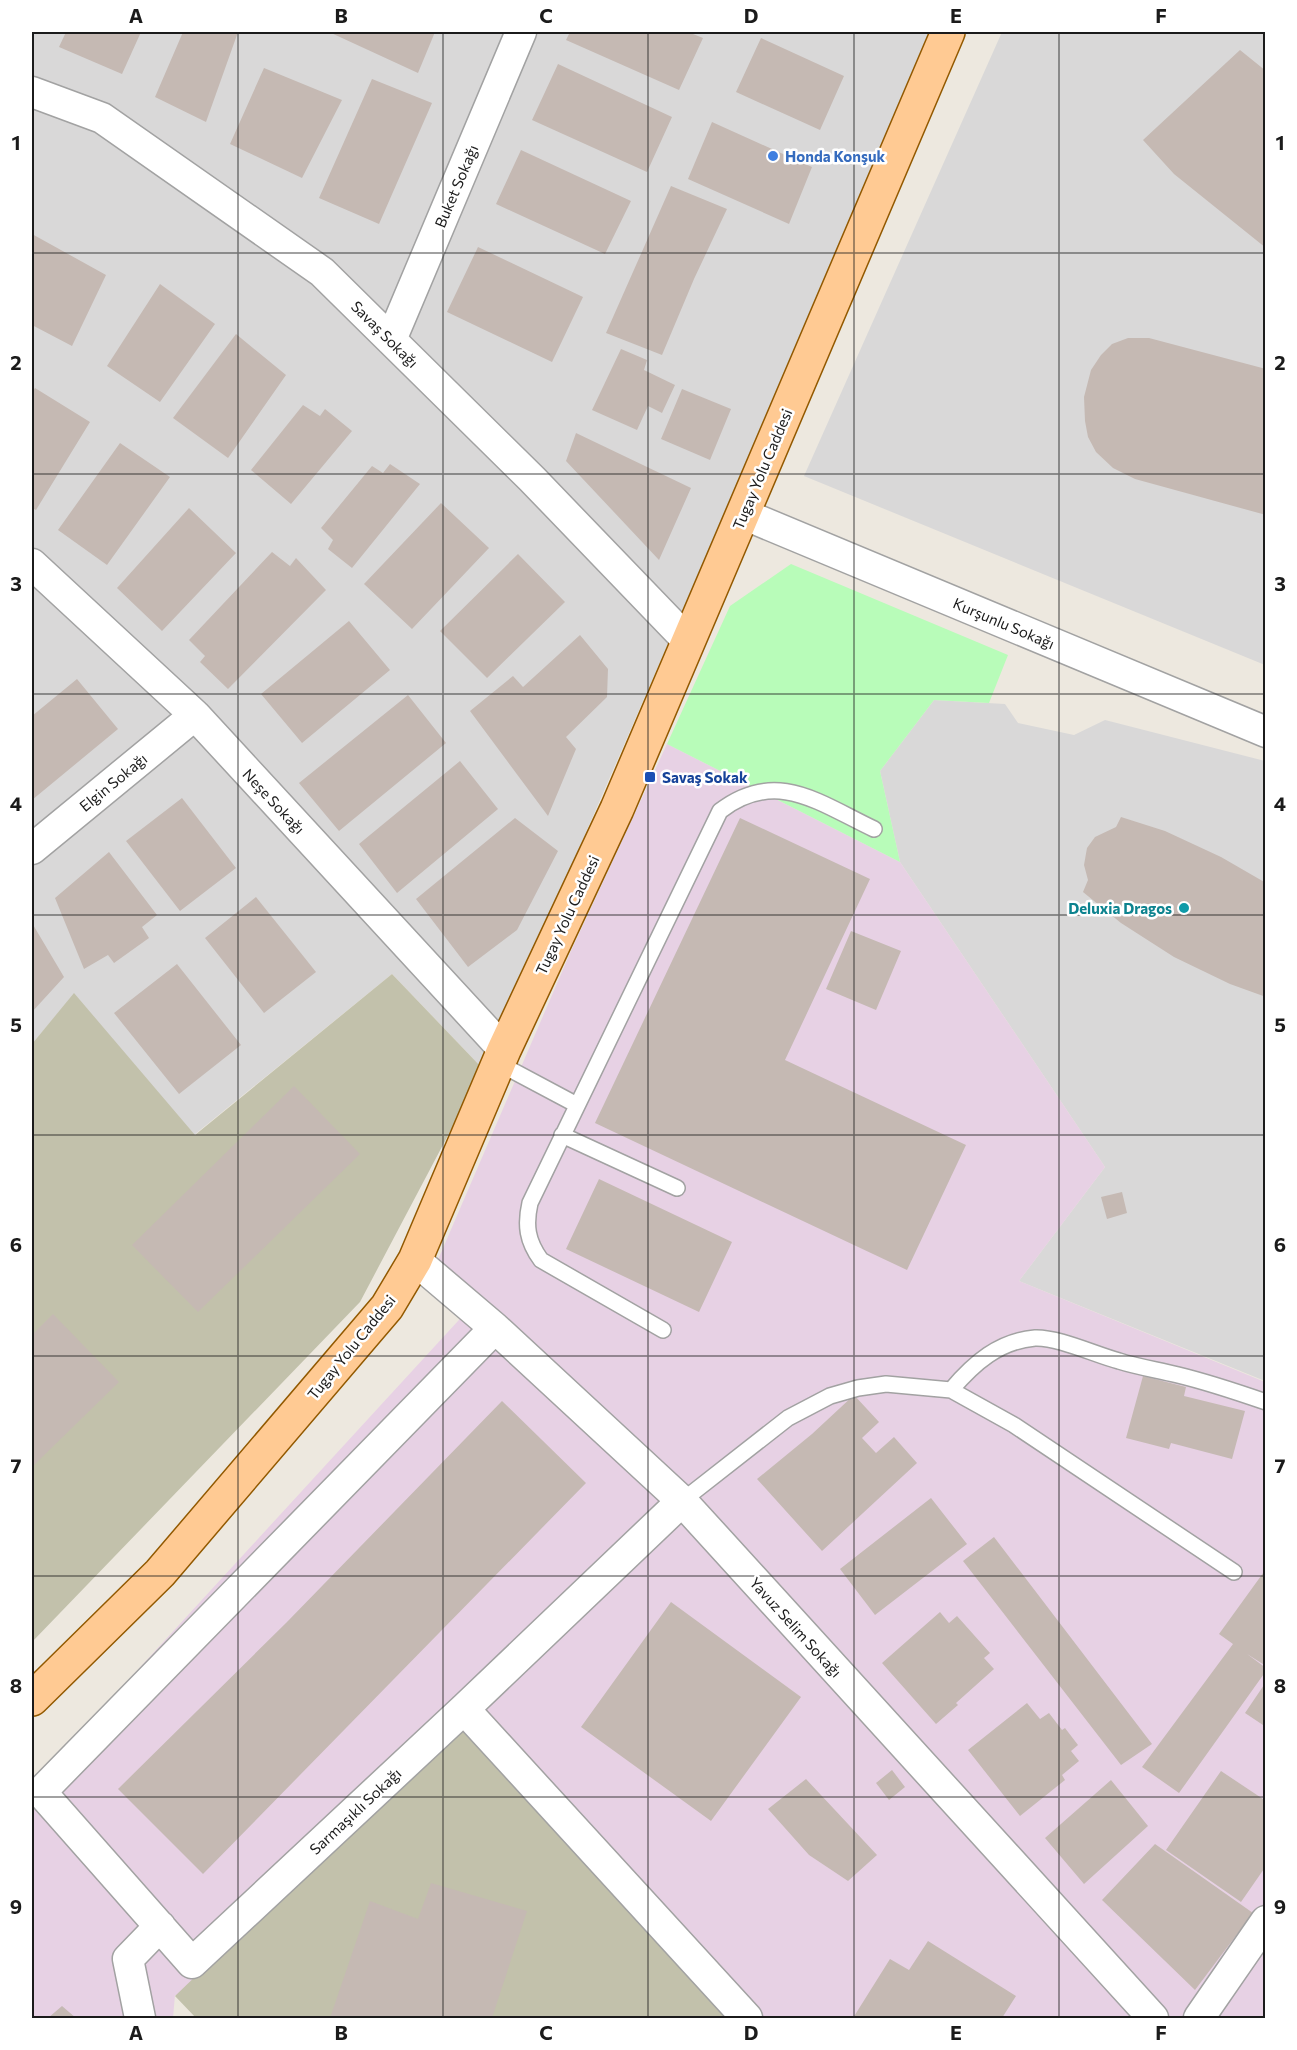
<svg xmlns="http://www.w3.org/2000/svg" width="1297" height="2050" font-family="Commissioner,sans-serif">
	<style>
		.residential { fill: #d9d8d8 }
		.industrial { fill: #e7d1e4 }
		.construction { fill: #c2c1ab }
		.park { fill: #b8fcb9 }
		.building { fill: #c5b9b3 }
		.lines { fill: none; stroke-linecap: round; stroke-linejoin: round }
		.service-casing { stroke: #a2a2a2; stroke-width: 18 }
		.minor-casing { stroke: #a2a2a2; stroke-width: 33 }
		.primary-casing { stroke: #925900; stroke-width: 36 }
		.service { stroke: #fff; stroke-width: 15 }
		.minor { stroke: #fff; stroke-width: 30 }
		.primary { stroke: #ffca93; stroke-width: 33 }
		.grid { fill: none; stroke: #1b1b1b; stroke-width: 1.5; stroke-opacity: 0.55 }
		.shop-dot { fill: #3f7fe0; stroke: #fff; stroke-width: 2 }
		.transit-dot { fill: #1a4fb4; stroke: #fff; stroke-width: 2 }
		.culture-dot { fill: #0f9aa8; stroke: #fff; stroke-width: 2 }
		.labels { text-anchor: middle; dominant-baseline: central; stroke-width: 5; stroke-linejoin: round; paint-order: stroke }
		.shop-label { font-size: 15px; font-weight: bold; fill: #366cbe; stroke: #fff; text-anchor: start }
		.street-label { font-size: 15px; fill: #1b1b1b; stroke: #fff }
		.transit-label { font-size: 15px; font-weight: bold; fill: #164399; stroke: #fff; text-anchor: start }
		.culture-label { font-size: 15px; font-weight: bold; fill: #0d838f; stroke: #fff; text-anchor: end }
		.neatline { fill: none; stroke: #1b1b1b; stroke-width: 2 }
		.grid-label { font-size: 20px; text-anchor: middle; font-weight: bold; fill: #1b1b1b }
	</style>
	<rect width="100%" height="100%" fill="#ede8df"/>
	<!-- residential -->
	<path class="residential" d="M 32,32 L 934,32 L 483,1069 L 392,974 L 194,1135 L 74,994 L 32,1044 Z
		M 1002,32 L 1265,32 L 1265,665 L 804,476 Z
		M 934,700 L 1005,704 L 1018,723 L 1074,735 L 1105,720 L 1265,761 L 1265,1381 L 1019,1281 L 1105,1167 L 900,862 L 880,771 Z"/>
	<!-- industrial -->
	<path class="industrial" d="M 667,744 L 900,862 L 1105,1167 L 1019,1281 L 1265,1382 L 1265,2018 L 752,2018 L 175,1995 L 173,2018 L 32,2018 L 32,1785 L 469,1309 L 434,1269 L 571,951 Z"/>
	<!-- construction -->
	<path class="construction" d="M 392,974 L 483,1069 L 360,1302 L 32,1642 L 32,1044 L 74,993 L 195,1135 Z
		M 473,1709 L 752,2018 L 196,2018 L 175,1996 Z"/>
	<!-- park -->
	<path class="park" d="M 791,564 L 1008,655 L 989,703 L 934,700 L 880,771 L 900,862 L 667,744 L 730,606 Z"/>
	<!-- building -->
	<path class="building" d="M 66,32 L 141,32 L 122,74 L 59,47 Z
		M 183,32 L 238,32 L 206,122 L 155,97 Z
		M 329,32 L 435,32 L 418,73 Z
		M 570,32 L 688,32 L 703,38 L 679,90 L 566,40 Z
		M 761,38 L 844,76 L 820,130 L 736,92 Z
		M 1240,50 L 1266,71 L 1266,248 L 1174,174 L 1143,140 Z
		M 558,64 L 672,117 L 647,172 L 532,120 Z
		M 264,68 L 342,100 L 302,178 L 230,144 Z
		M 372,79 L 432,103 L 379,224 L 319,198 Z
		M 712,122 L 812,167 L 789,224 L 688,179 Z
		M 521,150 L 631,201 L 605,254 L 496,204 Z
		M 671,186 L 727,209 L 694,279 L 662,355 L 606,333 Z
		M 32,234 L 106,275 L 72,346 L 32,325 Z
		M 478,247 L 583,297 L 552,362 L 447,312 Z
		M 160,284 L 215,324 L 160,402 L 107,366 Z
		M 236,334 L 286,375 L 228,458 L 173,418 Z
		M 1128,338 L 1149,338 L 1266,369 L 1266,515 L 1135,479 L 1113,468 L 1096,452 L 1088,437 L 1085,421 L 1084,397 L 1091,370 L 1101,355 L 1112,344 Z
		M 621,349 L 647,360 L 644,370 L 675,385 L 662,413 L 648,406 L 637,430 L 592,410 Z
		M 35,388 L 90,422 L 36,510 L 32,508 L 32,393 Z
		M 682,389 L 731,409 L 710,460 L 661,439 Z
		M 303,405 L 320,416 L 325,409 L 352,431 L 291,504 L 251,470 Z
		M 576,433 L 691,488 L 659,560 L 566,461 Z
		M 120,443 L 170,477 L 107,565 L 58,530 Z
		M 390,464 L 420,484 L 352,568 L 328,549 L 333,540 L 321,528 L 372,466 L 383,473 Z
		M 441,503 L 489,548 L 412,629 L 364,584 Z
		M 189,508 L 236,553 L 162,631 L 117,588 Z
		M 272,552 L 290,566 L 296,558 L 326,590 L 228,689 L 200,662 L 205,656 L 189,640 Z
		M 518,554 L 565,602 L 487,678 L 440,631 Z
		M 349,621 L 390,670 L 302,743 L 261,694 Z
		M 580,635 L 608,669 L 607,697 L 566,737 L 576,749 L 548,816 L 470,711 L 513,676 L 523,687 Z
		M 77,679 L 118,729 L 32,800 L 32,716 Z
		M 408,695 L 446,743 L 339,831 L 299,783 Z
		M 460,761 L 498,809 L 397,893 L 359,844 Z
		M 182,798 L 236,868 L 180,911 L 126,841 Z
		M 1121,817 L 1165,831 L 1221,857 L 1266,883 L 1266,997 L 1230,984 L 1174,957 L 1121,923 L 1083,892 L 1088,880 L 1084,865 L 1087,848 L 1095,837 L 1116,827 Z
		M 515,818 L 558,851 L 517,930 L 468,967 L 416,899 Z
		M 740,818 L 870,879 L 785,1060 L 966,1145 L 907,1270 L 595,1123 Z
		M 109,852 L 157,915 L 142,927 L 149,938 L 114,963 L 108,955 L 84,969 L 55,898 Z
		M 256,897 L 316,972 L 264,1013 L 205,938 Z
		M 32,923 L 64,977 L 32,1012 Z
		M 851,931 L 901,951 L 876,1010 L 826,989 Z
		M 177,964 L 241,1045 L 179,1094 L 114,1013 Z
		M 294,1086 L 360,1154 L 198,1312 L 132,1245 Z
		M 599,1179 L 732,1242 L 699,1312 L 566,1249 Z
		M 1122,1192 L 1127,1213 L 1107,1219 L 1101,1197 Z
		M 53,1314 L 119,1382 L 32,1467 L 32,1335 Z
		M 1143,1376 L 1186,1387 L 1184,1396 L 1245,1411 L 1232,1459 L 1171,1443 L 1169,1449 L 1126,1438 Z
		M 854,1395 L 879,1422 L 862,1438 L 876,1453 L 894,1437 L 917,1463 L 822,1551 L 757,1479 L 812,1434 Z
		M 502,1401 L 586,1483 L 203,1874 L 118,1789 L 287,1622 Z
		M 931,1498 L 967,1544 L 875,1615 L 840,1569 Z
		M 994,1537 L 1152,1744 L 1121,1765 L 963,1561 Z
		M 1266,1569 L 1266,1666 L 1247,1654 L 1266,1668 L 1266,1671 L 1179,1793 L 1142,1767 L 1233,1644 L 1219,1634 Z
		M 671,1602 L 801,1697 L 711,1821 L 581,1727 Z
		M 940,1612 L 949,1623 L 957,1616 L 990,1653 L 984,1658 L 994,1669 L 956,1703 L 958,1705 L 936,1724 L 882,1663 Z
		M 1266,1682 L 1266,1727 L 1245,1713 Z
		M 1027,1703 L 1040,1719 L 1049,1713 L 1062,1730 L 1065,1728 L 1078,1745 L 1071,1751 L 1079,1761 L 1062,1775 L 1065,1780 L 1020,1816 L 968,1750 Z
		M 892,1770 L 905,1787 L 889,1800 L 876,1783 Z
		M 1221,1771 L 1266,1801 L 1266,1866 L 1241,1902 L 1166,1850 Z
		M 806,1779 L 877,1855 L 848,1881 L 809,1855 L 768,1809 Z
		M 1111,1780 L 1148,1826 L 1084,1884 L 1045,1838 Z
		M 1155,1844 L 1253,1913 L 1195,1990 L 1102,1900 Z
		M 431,1883 L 527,1911 L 492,2018 L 330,2018 L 370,1901 L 418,1919 Z
		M 928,1941 L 1016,1996 L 1002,2018 L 853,2018 L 890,1959 L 909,1970 Z
		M 62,2006 L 76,2018 L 48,2018 Z"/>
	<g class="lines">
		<!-- service casing -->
		<g class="service-casing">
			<path id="service" d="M 498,1063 L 577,1105
				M 562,1135 L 677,1188
				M 663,1330 L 541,1260 C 527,1241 525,1225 530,1203 L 720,811 C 776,768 819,803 874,829
				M 951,1390 C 974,1363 999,1341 1035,1338 C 1058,1337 1096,1355 1119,1361 C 1138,1367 1158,1370 1178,1375 C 1207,1382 1237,1392 1266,1402
				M 682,1501 L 788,1418 L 830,1396 L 858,1388 L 886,1384 L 951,1390 L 1014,1425 L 1234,1572"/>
		</g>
		<!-- minor casing -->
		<g class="minor-casing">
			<path id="minor" d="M 32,92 L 102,118 L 322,272 L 532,479 L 689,642
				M 391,340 L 521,32
				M 743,514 L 1266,732
				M 32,564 L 195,715 L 504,1050
				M 32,849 L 195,715
				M 415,1260 L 495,1328 L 682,1501 L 1153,2018
				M 495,1328 L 41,1792 L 192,1963 L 464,1709 L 682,1501
				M 464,1709 L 747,2018
				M 140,2018 L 128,1959 L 160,1926
				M 1199,2018 L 1266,1921"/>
		</g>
		<!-- primary casing -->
		<g class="primary-casing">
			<path id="primary" d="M 32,1699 L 160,1573 L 387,1307 L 415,1260 L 504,1050 L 617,809 L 948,32"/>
		</g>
		<!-- service -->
		<use href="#service" class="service"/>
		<!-- minor -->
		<use href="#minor" class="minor"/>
		<!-- primary -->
		<use href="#primary" class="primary"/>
	</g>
	<!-- grid -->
	<path class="grid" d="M 238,32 L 238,2018M 443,32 L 443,2018M 648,32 L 648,2018M 854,32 L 854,2018M 1059,32 L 1059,2018M 32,253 L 1266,253M 32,474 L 1266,474M 32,694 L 1266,694M 32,915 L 1266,915M 32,1135 L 1266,1135M 32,1356 L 1266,1356M 32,1576 L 1266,1576M 32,1797 L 1266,1797"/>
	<!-- markers -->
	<circle class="shop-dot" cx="773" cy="156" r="6"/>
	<rect class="transit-dot" x="644" y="771" width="12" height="12" rx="3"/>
	<circle class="culture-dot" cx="1184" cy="908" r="6"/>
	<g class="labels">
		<!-- shop labels -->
		<g class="shop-label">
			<text x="785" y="156">Honda Konşuk</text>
		</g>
		<!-- street labels -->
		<g class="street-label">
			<text transform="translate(456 186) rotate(-67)">Buket Sokağı</text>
			<text transform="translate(385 334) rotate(45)">Savaş Sokağı</text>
			<text transform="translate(762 469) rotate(-67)">Tugay Yolu Caddesi</text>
			<text transform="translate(1004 623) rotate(23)">Kurşunlu Sokağı</text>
			<text transform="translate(113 782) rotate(-39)">Elgin Sokağı</text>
			<text transform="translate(274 801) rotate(47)">Neşe Sokağı</text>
			<text transform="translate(567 915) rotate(-65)">Tugay Yolu Caddesi</text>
			<text transform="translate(351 1347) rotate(-51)">Tugay Yolu Caddesi</text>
			<text transform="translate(796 1627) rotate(48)">Yavuz Selim Sokağı</text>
			<text transform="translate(355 1811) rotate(-43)">Sarmaşıklı Sokağı</text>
		</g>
		<!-- transit labels -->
		<g class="transit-label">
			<text x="662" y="777">Savaş Sokak</text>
		</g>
		<!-- culture labels -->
		<g class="culture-label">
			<text x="1172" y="908">Deluxia Dragos</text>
		</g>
	</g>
	<!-- border -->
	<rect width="1297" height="2050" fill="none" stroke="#ffffff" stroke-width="66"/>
	<rect x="33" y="33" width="1231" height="1984" class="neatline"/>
	<g class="grid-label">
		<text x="136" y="23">A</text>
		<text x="341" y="23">B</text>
		<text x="546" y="23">C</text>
		<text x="751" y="23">D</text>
		<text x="956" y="23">E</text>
		<text x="1161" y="23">F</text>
		<text x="16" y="150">1</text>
		<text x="1280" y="150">1</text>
		<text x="16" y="370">2</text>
		<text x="1280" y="370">2</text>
		<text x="16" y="591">3</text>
		<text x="1280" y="591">3</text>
		<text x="16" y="811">4</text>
		<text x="1280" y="811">4</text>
		<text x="16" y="1032">5</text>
		<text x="1280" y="1032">5</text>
		<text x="16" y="1252">6</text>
		<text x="1280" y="1252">6</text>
		<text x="16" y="1473">7</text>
		<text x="1280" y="1473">7</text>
		<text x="16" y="1693">8</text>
		<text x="1280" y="1693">8</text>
		<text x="16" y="1914">9</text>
		<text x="1280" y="1914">9</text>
		<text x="136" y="2040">A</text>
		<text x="341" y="2040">B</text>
		<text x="546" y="2040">C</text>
		<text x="751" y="2040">D</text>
		<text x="956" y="2040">E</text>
		<text x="1161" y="2040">F</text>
	</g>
</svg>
